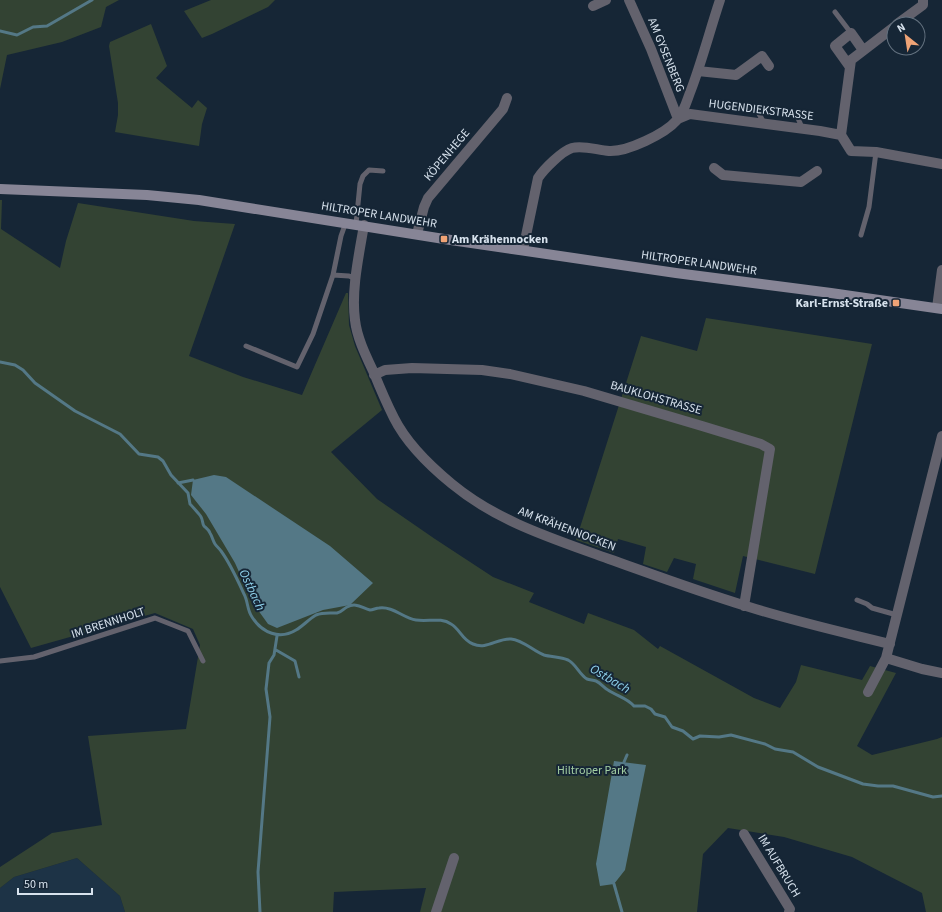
<svg xmlns="http://www.w3.org/2000/svg" width="942" height="912" font-family="'Source Sans 3',sans-serif">
	<style>
		.built { fill: #1d3346 }
		.green { fill: #334333 }
		.water { fill: #547886 }
		.lines { fill: none; stroke-linecap: round; stroke-linejoin: round }
		.stream { stroke: #547886; stroke-width: 3 }
		.lane { stroke: #63626d; stroke-width: 5 }
		.street { stroke: #63626d; stroke-width: 10 }
		.secondary { stroke: #878596; stroke-width: 10 }
		.poi-dot { fill: #efa376; stroke: #162636; stroke-width: 1.5 }
		.labels { text-anchor: middle; dominant-baseline: central; stroke-width: 4; stroke-linejoin: round; paint-order: stroke }
		.street-label { font-size: 12px; fill: #d7e2ed; stroke: #162636 }
		.poi-label { font-size: 12px; font-weight: bold; fill: #d7e2ed; stroke: #162636; text-anchor: start }
		.park-label { font-size: 12px; fill: #a4cfa3; stroke: #162636 }
		.water-label { font-size: 13px; font-style: italic; fill: #8ed0ea; stroke: #162636 }
	</style>
	<rect width="100%" height="100%" fill="#162636"/>
	<!-- built -->
	<path class="built" d="M 77,858 L 120,896 L 125,912 L 0,912 L 0,888 L 14,877 Z"/>
	<!-- green -->
	<path class="green" d="M 0,0 L 119,0 L 106,7 L 101,27 L 62,42 L 7,55 L 0,89 Z
		M 211,0 L 275,0 L 268,7 L 212,34 L 202,38 L 184,11 Z
		M 151,24 L 167,66 L 156,78 L 192,108 L 198,100 L 207,108 L 202,124 L 199,146 L 115,132 L 118,115 L 118,103 L 109,46 L 110,42 Z
		M 0,200 L 2,200 L 1,229 L 60,268 L 66,241 L 78,203 L 194,221 L 235,224 L 189,356 L 243,377 L 302,395 L 346,293 L 348,293 L 349,325 L 355,346 L 382,410 L 331,452 L 377,499 L 435,539 L 493,577 L 534,593 L 529,602 L 584,624 L 588,613 L 634,630 L 658,649 L 660,646 L 754,698 L 780,708 L 796,682 L 801,665 L 862,680 L 870,666 L 896,673 L 857,746 L 872,755 L 937,739 L 942,737 L 942,912 L 926,912 L 922,893 L 852,857 L 784,837 L 728,828 L 703,854 L 697,912 L 420,912 L 426,888 L 334,892 L 333,912 L 125,912 L 120,896 L 77,858 L 14,877 L 0,888 L 0,867 L 52,833 L 102,825 L 88,736 L 186,729 L 200,645 L 193,629 L 155,613 L 31,648 L 0,587 Z
		M 706,318 L 872,344 L 815,574 L 743,556 L 735,593 L 693,579 L 696,564 L 674,558 L 667,572 L 643,564 L 646,547 L 618,539 L 614,553 L 576,540 L 641,336 L 697,351 Z"/>
	<!-- water -->
	<path class="water" d="M 214,475 L 226,477 L 330,546 L 373,583 L 350,605 L 323,610 L 277,628 L 268,624 L 253,603 L 235,563 L 206,514 L 191,495 L 193,480 Z
		M 614,761 L 646,765 L 625,870 L 614,884 L 600,886 L 596,864 Z"/>
	<g class="lines">
		<!-- stream -->
		<path class="stream" d="M 0,31 L 17,35 L 33,27 L 47,26 L 92,0
			M 0,362 L 15,365 L 23,370 L 35,383 L 75,411 L 120,434 L 139,454 L 158,457 L 163,461 L 171,475 L 188,493 L 190,504 C 191,505 201,516 201,517 C 203,520 202,523 204,526 C 206,528 209,530 210,533 C 212,536 213,541 215,544 C 217,547 219,548 221,551 C 230,563 238,581 244,594 C 248,601 247,610 252,617 C 262,633 280,640 296,630 C 303,626 309,619 316,615 C 323,612 329,613 337,613 C 342,612 343,609 347,607 C 356,602 362,608 370,610 C 373,610 376,608 379,608 C 393,606 403,618 416,620 C 428,622 441,617 451,624 C 460,629 462,640 473,644 C 487,650 497,638 511,639 C 523,640 533,651 544,655 C 551,657 561,657 568,660 C 576,664 579,674 587,679 C 590,680 593,680 596,681 C 601,683 604,688 608,690 C 617,696 627,698 634,706 L 645,706 L 651,709 L 655,714 L 665,717 L 672,727 L 683,731 L 693,739 L 700,736 L 719,737 L 731,735 L 765,744 L 775,749 L 793,752 L 818,767 L 863,784 L 878,786 L 893,786 L 933,797 L 942,796
			M 178,483 L 193,480
			M 276,650 L 295,661 L 299,677
			M 624,762 L 627,755
			M 614,884 L 622,912
			M 260,912 L 258,872 L 270,717 L 266,689 L 269,663 L 274,655 L 277,636"/>
		<!-- lane -->
		<path class="lane" d="M 835,12 L 851,33
			M 758,112 L 764,123
			M 796,113 L 802,128
			M 356,224 L 360,184 L 363,176 L 369,170 L 383,171
			M 861,235 L 869,207 L 876,152
			M 333,275 L 341,236 L 346,222
			M 246,346 L 297,367 L 313,334 L 333,275 L 349,276 L 356,279
			M 857,600 L 867,604 L 872,608 L 897,615
			M 0,661 L 34,657 L 155,618 L 188,631 L 203,661"/>
		<!-- street -->
		<path class="street" d="M 629,0 L 651,49 L 678,119 L 690,114 L 820,131 L 841,135 L 851,151 L 876,152 L 942,164
			M 593,6 L 606,0
			M 897,24 L 923,5 L 923,0
			M 850,67 L 835,46 L 851,33 L 863,50
			M 698,71 L 736,75 L 762,56 L 769,66
			M 841,135 L 851,60 L 894,27
			M 714,168 L 723,175 L 801,182 L 817,171
			M 364,225 C 359,255 351,290 355,320 C 357,338 366,356 374,373 C 380,388 387,404 394,418 C 407,444 430,466 452,484 C 498,522 554,539 609,559 C 654,575 700,592 746,606 C 793,621 842,632 890,644
			M 417,234 L 424,207 L 428,198 L 503,109 L 507,98
			M 523,250 L 538,178 C 544,169 562,151 572,148 C 583,145 597,150 609,151 C 627,152 665,134 677,120 C 684,113 687,100 691,90 C 702,61 710,30 720,0
			M 937,308 L 942,270
			M 374,375 L 385,370 L 412,368 L 482,370 L 510,374 L 584,391 L 702,426 L 761,444 L 770,449 L 744,606
			M 886,658 L 922,669 L 942,673
			M 868,692 L 886,658 L 942,436
			M 744,834 L 790,909 L 789,912
			M 436,912 L 454,858"/>
		<!-- secondary -->
		<path class="secondary" d="M 0,189 L 147,195 L 199,200 L 444,239 L 676,273 L 831,293 L 942,309"/>
	</g>
	<!-- markers -->
	<g class="poi-dot">
		<rect x="440" y="235" width="8" height="8" rx="2"/>
		<rect x="892" y="299" width="8" height="8" rx="2"/>
	</g>
	<g class="labels">
		<!-- street labels -->
		<g class="street-label">
			<text transform="translate(666 55) rotate(68)">AM GYSENBERG</text>
			<text transform="translate(761 110) rotate(7)">HUGENDIEKSTRASSE</text>
			<text transform="translate(447 155) rotate(-50)">KÖPENHEGE</text>
			<text transform="translate(379 215) rotate(9)">HILTROPER LANDWEHR</text>
			<text transform="translate(699 263) rotate(8)">HILTROPER LANDWEHR</text>
			<text transform="translate(656 398) rotate(16)">BAUKLOHSTRASSE</text>
			<text transform="translate(567 529) rotate(21)">AM KRÄHENNOCKEN</text>
			<text transform="translate(108 623) rotate(-18)">IM BRENNHOLT</text>
			<text transform="translate(779 866) rotate(59)">IM AUFBRUCH</text>
		</g>
		<!-- poi labels -->
		<g class="poi-label">
			<text x="452" y="239">Am Krähennocken</text>
			<text x="888" y="303" text-anchor="end">Karl-Ernst-Straße</text>
		</g>
		<!-- park labels -->
		<g class="park-label">
			<text x="592" y="770">Hiltroper Park</text>
		</g>
		<!-- water labels -->
		<g class="water-label">
			<text transform="translate(252 590) rotate(65)">Ostbach</text>
			<text transform="translate(610 679) rotate(31)">Ostbach</text>
		</g>
	</g>
	<!-- north arrow -->
	<g transform="translate(906 36) rotate(330)"><circle r="19" fill="#162636" stroke="#63717f"/>
	<path d="M0-3L7 15L0 10L-7 15Z" fill="#efa376"/>
	<text y="-6" font-size="11" font-weight="bold" text-anchor="middle" fill="#d7e2ed">N</text>
	</g>
	<!-- scale -->
	<path d="M18 888v6h74v-6" fill="none" stroke="#d7e2ed" stroke-width="2"/>
	<text x="24" y="888" font-size="12" fill="#d7e2ed" stroke="#162636" stroke-width="3" paint-order="stroke">50 m</text>
</svg>
